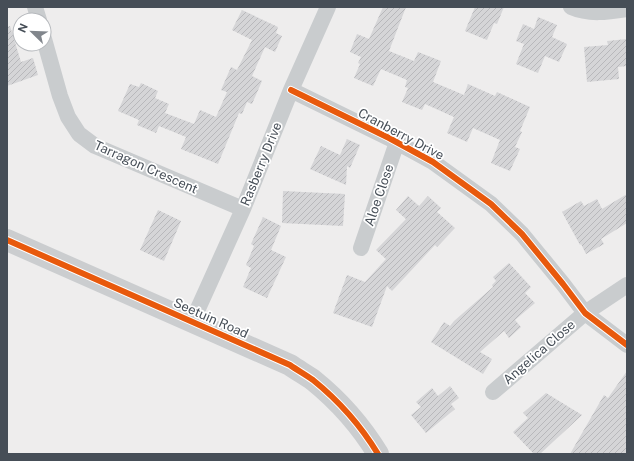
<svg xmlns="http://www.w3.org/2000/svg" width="634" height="461" font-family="'Public Sans',sans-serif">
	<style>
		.building { fill: url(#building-hatch) }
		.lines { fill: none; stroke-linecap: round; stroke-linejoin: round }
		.street { stroke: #c9ccce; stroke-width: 16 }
		.secondary { stroke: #cbcdcf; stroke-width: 22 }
		.cycleway-casing { stroke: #fff; stroke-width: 8 }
		.cycleway { stroke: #e8590c; stroke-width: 6 }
		.labels { text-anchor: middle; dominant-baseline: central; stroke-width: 3.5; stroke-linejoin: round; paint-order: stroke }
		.street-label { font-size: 13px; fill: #464e57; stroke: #fff }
	</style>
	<defs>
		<pattern id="building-hatch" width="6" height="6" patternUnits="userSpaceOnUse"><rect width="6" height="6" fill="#d5d5d7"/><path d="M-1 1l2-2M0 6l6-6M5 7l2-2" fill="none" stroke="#b8b8bb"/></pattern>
	</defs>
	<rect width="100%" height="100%" fill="#eeeded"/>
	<!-- building -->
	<path class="building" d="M 383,7 L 406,7 L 389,51 L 414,61 L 418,52 L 441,61 L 433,82 L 464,95 L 468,84 L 495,96 L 497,92 L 530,107 L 520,131 L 522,132 L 515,147 L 520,149 L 510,171 L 491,163 L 500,140 L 473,128 L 467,142 L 447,133 L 454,117 L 425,104 L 422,110 L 402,102 L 408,88 L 405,87 L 407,80 L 381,69 L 373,86 L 354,78 L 360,64 L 358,63 L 361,57 L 350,52 L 357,34 L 369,39 Z
		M 475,7 L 504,7 L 497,24 L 494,23 L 487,40 L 465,31 Z
		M 242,10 L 278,27 L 276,33 L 282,36 L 275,52 L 265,47 L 252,76 L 262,81 L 252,104 L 247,102 L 242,114 L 239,113 L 218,164 L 181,149 L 186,137 L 159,126 L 156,133 L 137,125 L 139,120 L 118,111 L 130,84 L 139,87 L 141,83 L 158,91 L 155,98 L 169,104 L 165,113 L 194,124 L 200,110 L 216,117 L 227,92 L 221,90 L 231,67 L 237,70 L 252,40 L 232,30 Z
		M 538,17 L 557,25 L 552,37 L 567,44 L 559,62 L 545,56 L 538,73 L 516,64 L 524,44 L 516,41 L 523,24 L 534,29 Z
		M 10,26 L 21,62 L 33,58 L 38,75 L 7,86 L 7,27 Z
		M 627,39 L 627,66 L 618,67 L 619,79 L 587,82 L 584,47 L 608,45 L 607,41 Z
		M 347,139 L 360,145 L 350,168 L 347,166 L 346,185 L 310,169 L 321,146 L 340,155 Z
		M 283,191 L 345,194 L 343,226 L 282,223 Z
		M 627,194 L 627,223 L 601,239 L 604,244 L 586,254 L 581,244 L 580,245 L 562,212 L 581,201 L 584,206 L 597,199 L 602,209 Z
		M 408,196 L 419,206 L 428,196 L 441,208 L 437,212 L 455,228 L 437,247 L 435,245 L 392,291 L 387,286 L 372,327 L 333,313 L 347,275 L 365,282 L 386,259 L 376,250 L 406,219 L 396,210 Z
		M 158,210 L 181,221 L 164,261 L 140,250 Z
		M 263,217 L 281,226 L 271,250 L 286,257 L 267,298 L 243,287 L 251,268 L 246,265 L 254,246 L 251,244 Z
		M 509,263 L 531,287 L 525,293 L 535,303 L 515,320 L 521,327 L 509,338 L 504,331 L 480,352 L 492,359 L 483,374 L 431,342 L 444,322 L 450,326 L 454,321 L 493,287 L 492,285 L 496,281 L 493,277 Z
		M 627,371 L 627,454 L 570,454 L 604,395 L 608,398 Z
		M 450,386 L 459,398 L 451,404 L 455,409 L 426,433 L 411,415 L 421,407 L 416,402 L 432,388 L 438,396 Z
		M 546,393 L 582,415 L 540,454 L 534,454 L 513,432 L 528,418 L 523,413 Z"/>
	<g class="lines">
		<!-- street -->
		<path class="street" d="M 35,7 L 39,20
			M 571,7 C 589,15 608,12 627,9
			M 44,39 L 60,96 L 68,117 L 79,134 L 95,146 L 243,209
			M 291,90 L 389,138 L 433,162 L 491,204 L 522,234 L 563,284 L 585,313 L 627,345
			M 361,248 L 397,142
			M 192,322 L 243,209 L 291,90 L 328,7
			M 493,392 L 585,313 L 627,285"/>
		<!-- secondary -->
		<path class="secondary" d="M 7,240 L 290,365 C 297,370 306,375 313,380 C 339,401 361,426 378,454"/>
		<!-- cycleway casing -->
		<g class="cycleway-casing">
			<path id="cycleway" d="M 291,90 L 389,138 L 433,162 L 491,204 L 522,234 L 563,284 L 585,313 L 627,345
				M 7,240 L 290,365 C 297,370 306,375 313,380 C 339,401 361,426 378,454"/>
		</g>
		<!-- cycleway -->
		<use href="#cycleway" class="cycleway"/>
	</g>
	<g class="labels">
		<!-- street labels -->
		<g class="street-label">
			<text transform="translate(401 134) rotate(28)">Cranberry Drive</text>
			<text transform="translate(261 164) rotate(-68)">Rasberry Drive</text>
			<text transform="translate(146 167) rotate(24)">Tarragon Crescent</text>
			<text transform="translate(379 195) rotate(-71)">Aloe Close</text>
			<text transform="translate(211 318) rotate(24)">Seetuin Road</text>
			<text transform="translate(539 352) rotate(-41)">Angelica Close</text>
		</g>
	</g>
	<!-- border -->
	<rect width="634" height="461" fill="none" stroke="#464e57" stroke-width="16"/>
	<!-- north arrow -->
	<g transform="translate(32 32) rotate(293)"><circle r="19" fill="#ffffff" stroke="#b5b8bc"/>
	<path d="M0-3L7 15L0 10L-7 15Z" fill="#81868c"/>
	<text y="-6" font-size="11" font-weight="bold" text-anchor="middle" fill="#464e57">N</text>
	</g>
</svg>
